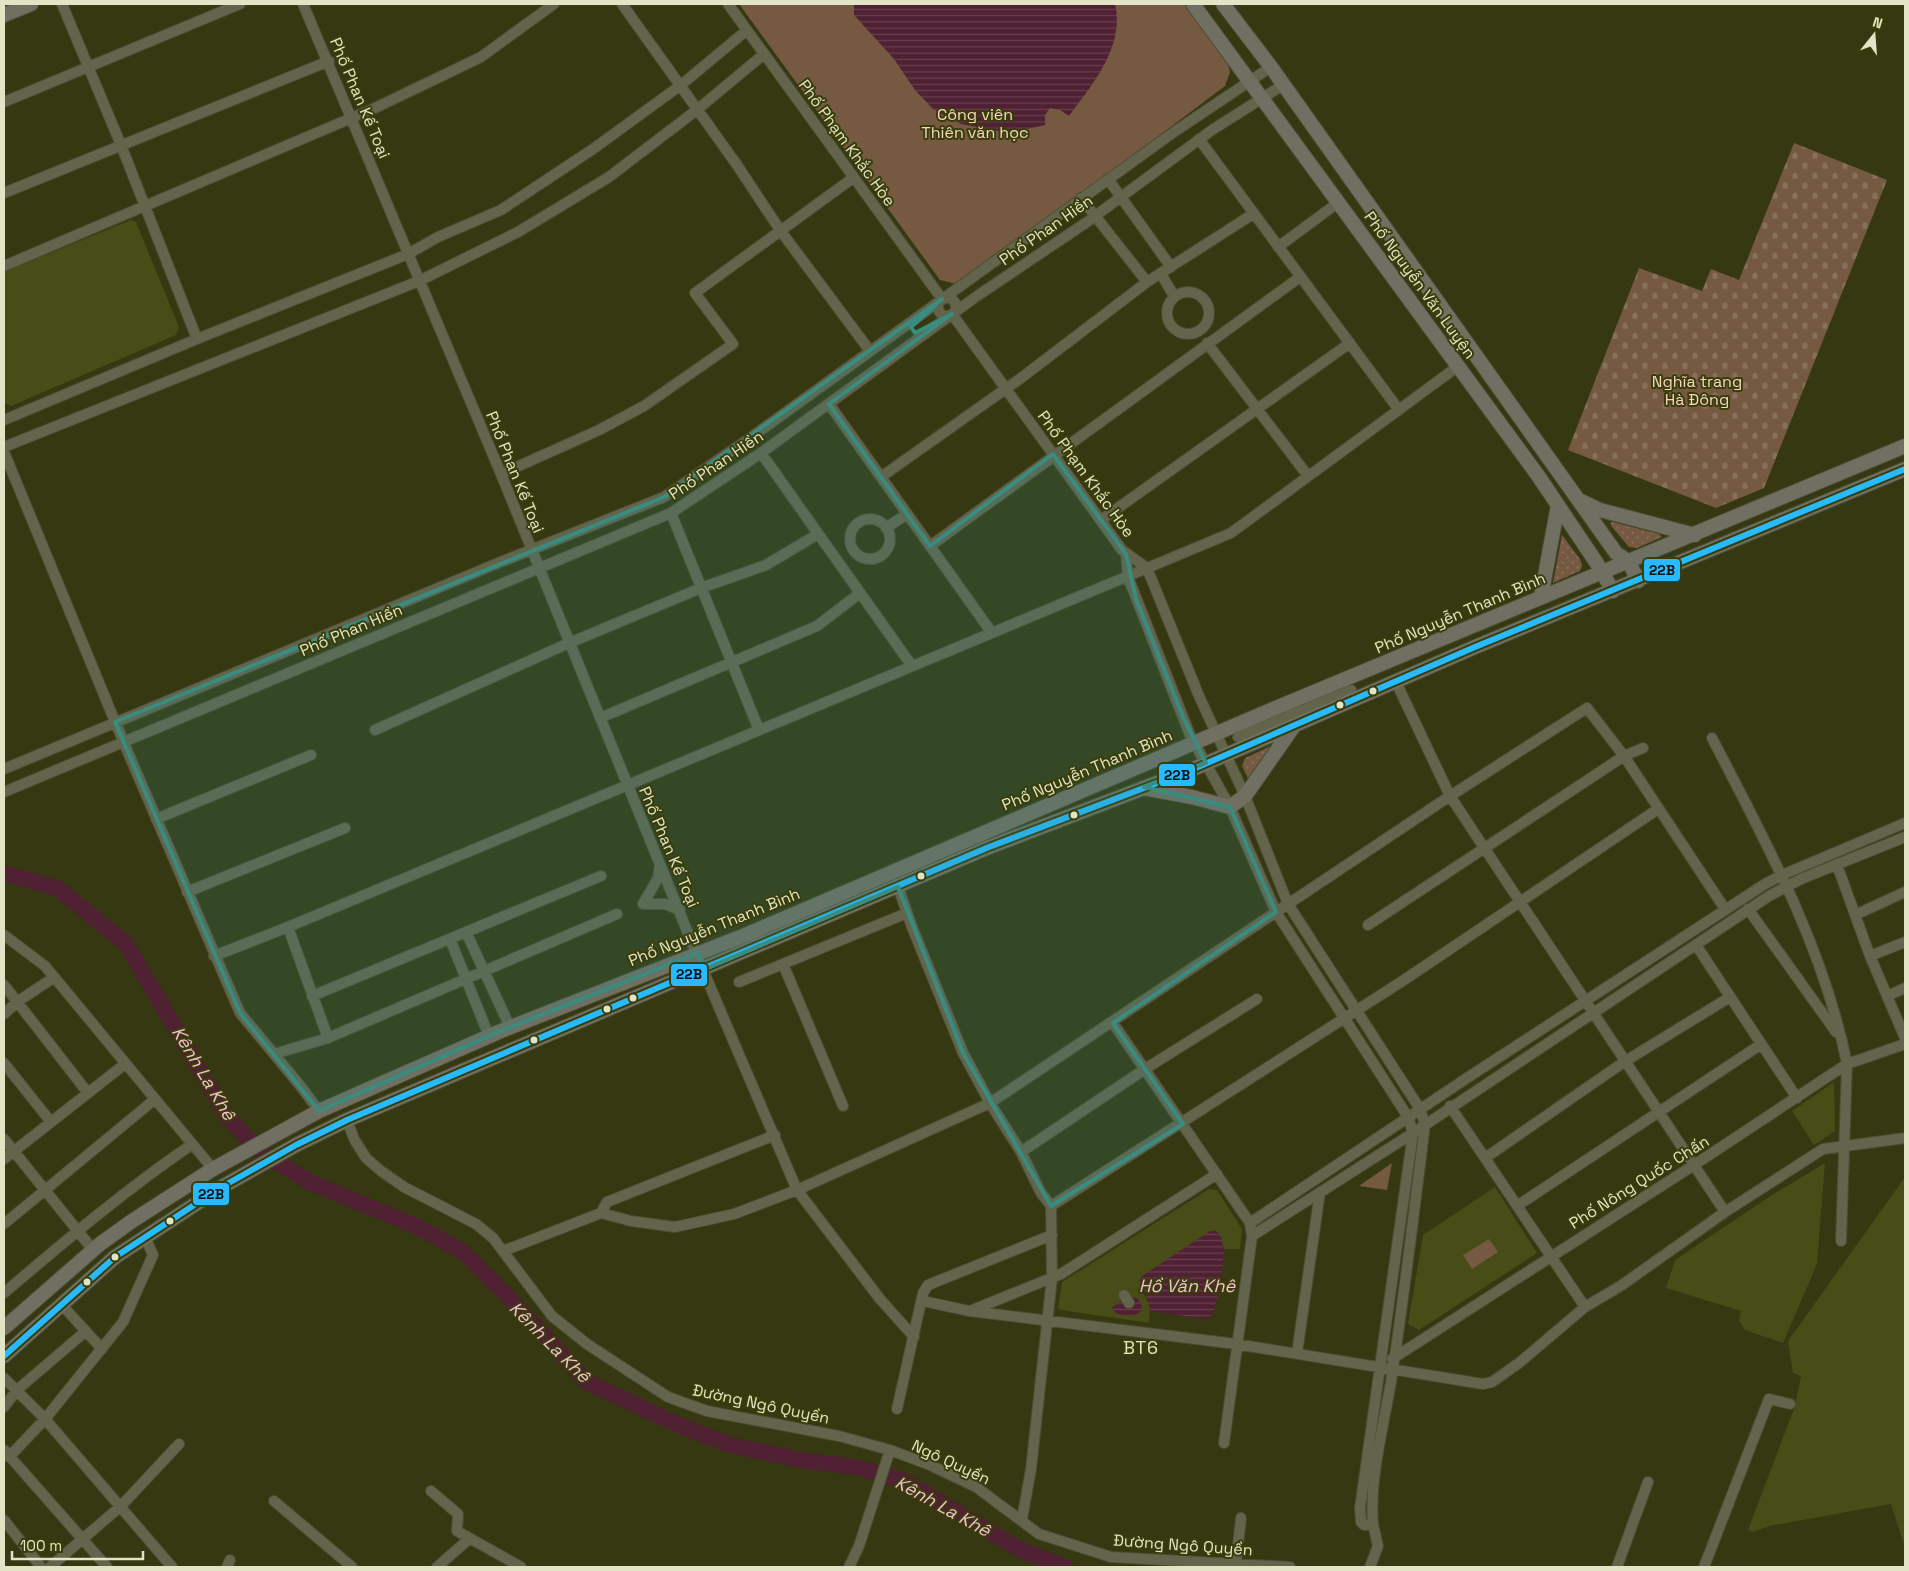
<svg xmlns="http://www.w3.org/2000/svg" width="1909" height="1571" font-family="'Space Grotesk',sans-serif">
	<style>
		.built { fill: #484c16 }
		.grass { fill: url(#grass-dots) }
		.cemetery { fill: url(#cemetery-stones) }
		.park { fill: #755941 }
		.water { fill: url(#water-rules) }
		.lines { fill: none; stroke-linecap: round; stroke-linejoin: round }
		.river { stroke: #502033; stroke-width: 16 }
		.minor-casing { stroke: #4b4d33; stroke-width: 12 }
		.major-casing { stroke: #4b4d33; stroke-width: 16 }
		.minor { stroke: #62654c; stroke-width: 10 }
		.major { stroke: #707062; stroke-width: 14 }
		.bus-1-casing { stroke: #393d0a; stroke-width: 10 }
		.bus-1 { stroke: #27baff; stroke-width: 6 }
		.marked { fill: #398c7f; fill-opacity: 0.2; stroke: #398c7f; stroke-width: 4; stroke-linejoin: round }
		.bus-dot { fill: #e1e5c5; stroke: #393d0a; stroke-width: 2 }
		.labels { text-anchor: middle; dominant-baseline: central; stroke-width: 4; stroke-linejoin: round; paint-order: stroke }
		.street-label { font-size: 16px; fill: #e1e5c5; stroke: #393d0a }
		.park-label { font-size: 16px; fill: #f7d6c2; stroke: #393d0a }
		.water-label { font-size: 18px; font-style: italic; fill: #f4bdd2; stroke: #393d0a }
		.neighbourhood-label { font-size: 18px; letter-spacing: 1px; fill: #e1e5c5; stroke: #393d0a }
		.line-badge { stroke: #393d0a; stroke-width: 2 }
		.pale-badge-label { font-size: 14px; text-anchor: middle; font-weight: bold; fill: #111 }
	</style>
	<defs>
		<pattern id="grass-dots" width="8" height="8" patternUnits="userSpaceOnUse" patternTransform="scale(1.25)"><rect width="8" height="8" fill="#755941"/><path d="M2 2h.1M6 6h.1" fill="none" stroke="#88715b" stroke-width="1.8" stroke-linecap="round"/></pattern>
		<pattern id="cemetery-stones" width="16" height="16" patternUnits="userSpaceOnUse" patternTransform="scale(1.25)"><rect width="16" height="16" fill="#755941"/><path d="M2 7V4a2 2 0 0 1 4 0v3zM10 15v-3a2 2 0 0 1 4 0v3z" fill="#88715b"/></pattern>
		<pattern id="water-rules" width="6" height="5" patternUnits="userSpaceOnUse" patternTransform="scale(1.25)"><rect width="6" height="5" fill="#502033"/><path d="M0 2.5h6" fill="none" stroke="#69404f"/></pattern>
	</defs>
	<rect width="100%" height="100%" fill="#353810"/>
	<!-- built -->
	<path class="built" d="M 131,220 L 136,222 L 179,327 L 176,335 L 11,406 L 4,403 L 4,272 Z
		M 1834,1082 L 1835,1131 L 1814,1145 L 1792,1111 Z
		M 1825,1163 L 1817,1264 L 1783,1343 L 1745,1330 L 1739,1321 L 1741,1311 L 1666,1288 L 1675,1260 L 1769,1197 Z
		M 1905,1177 L 1905,1548 L 1891,1504 L 1769,1526 L 1753,1532 L 1748,1530 L 1795,1406 L 1801,1376 L 1793,1373 L 1788,1341 Z
		M 1495,1187 L 1537,1253 L 1419,1330 L 1408,1324 L 1423,1235 Z
		M 1209,1189 L 1217,1190 L 1242,1229 L 1240,1249 L 1224,1249 L 1219,1233 L 1141,1289 L 1150,1305 L 1149,1323 L 1061,1310 L 1058,1308 L 1062,1282 Z"/>
	<!-- grass -->
	<path class="grass" d="M 1613,522 L 1659,534 L 1662,537 L 1637,548 L 1629,547 L 1612,527 L 1610,523 Z
		M 1562,535 L 1580,559 L 1582,566 L 1580,571 L 1553,583 Z
		M 1271,746 L 1274,746 L 1248,778 L 1242,766 L 1245,758 Z"/>
	<!-- cemetery -->
	<path class="cemetery" d="M 1794,143 L 1887,180 L 1764,488 L 1716,508 L 1568,450 L 1639,268 L 1702,291 L 1711,269 L 1739,280 Z"/>
	<!-- park -->
	<path class="park" d="M 739,4 L 1184,4 L 1227,62 L 1230,72 L 1225,86 L 961,285 L 940,280 Z
		M 1392,1163 L 1387,1190 L 1359,1186 Z
		M 1489,1239 L 1498,1252 L 1472,1269 L 1463,1255 Z"/>
	<!-- water -->
	<path class="water" d="M 854,4 L 1115,4 C 1125,46 1093,84 1069,116 L 1060,110 L 1050,108 L 1045,115 L 1045,125 L 1009,133 L 961,124 L 933,109 L 915,90 L 894,59 L 854,15 Z
		M 1210,1231 L 1216,1231 C 1232,1243 1217,1294 1214,1313 L 1206,1319 L 1150,1311 C 1150,1299 1141,1291 1139,1278 Z
		M 1127,1297 L 1136,1297 L 1141,1303 L 1142,1310 C 1135,1319 1117,1317 1111,1308 Z"/>
	<g class="lines">
		<!-- river -->
		<path class="river" d="M 4,873 L 57,888 L 126,944 L 227,1116 L 261,1153 L 312,1183 L 416,1226 L 462,1251 L 511,1300 L 587,1382 L 681,1426 L 731,1445 L 801,1460 L 855,1467 L 902,1480 L 1021,1550 L 1065,1567"/>
		<!-- minor casing -->
		<g class="minor-casing">
			<path id="minor" d="M 62,4 L 121,145 L 197,339
				M 303,4 L 501,474 L 703,970 L 797,1190 L 880,1299 L 914,1337
				M 622,4 L 737,165 L 780,230 L 870,351
				M 728,4 L 942,299
				M 4,102 L 240,4
				M 1199,139 L 1399,410
				M 1108,179 L 1171,267
				M 4,193 L 329,61
				M 1081,198 L 1147,282
				M 1278,247 L 1339,202
				M 4,266 L 375,108 L 481,57 L 554,4
				M 1161,274 L 1174,296
				M1167 313a21 21 0 1 1 42 0a21 21 0 1 1-42 0Z
				M938 307a9 9 0 1 1 18 0a9 9 0 1 1-18 0Z
				M 952,314 L 1122,550 L 1147,568 L 1199,696 L 1245,796 L 1288,904 L 1420,1109 L 1425,1124 C 1415,1206 1405,1288 1393,1369 C 1386,1418 1369,1475 1373,1524 L 1364,1525 L 1361,1522 L 1360,1508 L 1413,1133 L 1408,1117 L 1276,912 L 1230,807 L 1190,735 L 1128,577 L 1126,554
				M 1207,343 L 1308,476
				M 829,404 L 992,633
				M 4,420 L 197,339 L 408,254 L 438,237 L 501,210 L 593,149 L 681,85 L 747,30
				M 4,447 L 419,281 L 518,232 L 609,177 L 698,109 L 764,54
				M 4,452 L 123,741 L 240,1013 L 302,1088 L 319,1111
				M 761,453 L 912,666
				M 501,474 L 599,430 L 644,406 L 733,344 L 695,293 L 853,178
				M 881,477 L 1021,378 L 1147,282 L 1253,214
				M 671,513 L 759,730
				M850 539a20 20 0 1 1 40 0a20 20 0 1 1-40 0Z
				M 1101,520 L 1350,343
				M 886,528 L 907,514
				M 930,546 L 1300,277
				M 1396,682 L 1450,796 L 1725,1212
				M 600,718 L 817,626 L 860,593
				M 375,730 L 569,643 L 701,588 L 766,565 L 818,534
				M 1238,737 L 1351,690
				M 1712,738 C 1766,842 1824,948 1847,1064 L 1841,1241
				M 4,769 L 498,563 L 664,497 L 750,438 L 1174,132 L 1271,67
				M 4,792 L 671,513 L 761,453 L 977,296 L 1087,222 L 1212,130 L 1283,85
				M 156,819 L 311,755
				M 1837,865 L 1870,956 L 1905,1038
				M 898,887 L 912,927 L 963,1053 L 990,1103 L 1021,1152 L 1041,1193 L 1051,1206 L 1052,1278 L 1031,1469 L 1022,1519
				M 187,892 L 345,828
				M 643,904 L 658,878 L 660,865
				M 643,904 L 665,904 L 680,910
				M 1748,909 L 1836,1032
				M 1855,915 L 1905,892
				M 1368,925 L 1624,756 L 1643,748
				M 288,927 L 328,1038
				M 466,932 L 510,1027
				M 4,935 L 45,966 L 213,1169
				M 450,939 L 489,1036
				M 1696,945 L 1797,1098
				M 214,956 L 288,927 L 1231,533 L 1457,367
				M 1870,956 L 1905,942
				M 783,964 L 843,1106
				M 739,982 L 907,913
				M 4,985 L 88,1093
				M 312,996 L 601,876
				M 1887,996 L 1905,988
				M 4,1014 L 17,1002 L 53,978
				M 1113,1023 L 1250,1223 L 1252,1236 L 1224,1443
				M 274,1054 L 328,1038 L 617,914
				M 4,1063 L 51,1122
				M 1450,1106 L 1585,1307
				M 347,1120 L 354,1139 L 366,1158 L 381,1171 L 404,1187 L 476,1224 L 493,1238 L 552,1316 L 587,1344 L 668,1397 L 707,1411 L 839,1436 L 890,1450 L 930,1465 L 976,1487 L 1039,1534 L 1111,1557 L 1290,1567
				M 4,1139 L 93,1250
				M 1021,1152 L 1145,1069 L 1257,999
				M 1485,1158 L 1624,1062 L 1730,997
				M 4,1159 L 125,1064
				M 1051,1206 L 1404,980 L 1658,809
				M 1517,1206 L 1760,1045
				M 601,1213 L 631,1221 L 675,1227 L 734,1214 L 797,1190 L 990,1103 L 1450,796 L 1587,708 L 1624,756 L 1725,909
				M 1250,1223 L 1467,1078 L 1765,884 L 1782,875 L 1905,823
				M 4,1224 L 154,1100
				M 1252,1236 L 1413,1133 L 1769,896 L 1801,879 L 1905,837
				M 503,1251 L 601,1213 L 607,1202 L 775,1135
				M 4,1293 C 64,1242 125,1190 191,1145
				M 1124,1295 L 1129,1303
				M 923,1301 L 969,1311 L 1236,1344 L 1483,1384 L 1492,1382 L 1519,1363 L 1585,1307 L 1622,1285 L 1725,1212 L 1823,1149 L 1905,1138
				M 61,1304 L 102,1349
				M 970,1311 L 1061,1274 L 1217,1174
				M 1297,1353 L 1320,1192
				M 1392,1359 L 1694,1165 L 1847,1064 L 1905,1044
				M 4,1378 L 45,1419 L 172,1567
				M 4,1407 L 17,1390 L 86,1331
				M 897,1409 L 923,1293 L 928,1285 L 1052,1235
				M 4,1450 L 107,1567
				M 9,1457 L 45,1419 L 123,1322 L 153,1255 L 145,1237
				M 431,1491 L 458,1514 L 457,1531 L 521,1567
				M 274,1501 L 352,1567
				M 4,1520 L 41,1567
				M 1236,1563 L 1241,1518
				M 50,1567 L 121,1506 L 179,1444
				M 227,1567 L 230,1560
				M 437,1567 L 469,1539
				M 849,1567 L 859,1546 L 890,1450
				M 1370,1567 L 1378,1546 L 1373,1524
				M 1617,1567 L 1648,1482
				M 1704,1567 L 1769,1399 L 1790,1404"/>
		</g>
		<!-- major casing -->
		<g class="major-casing">
			<path id="major" d="M 1193,4 L 1539,477 L 1596,562 L 1613,591
				M 1223,4 L 1271,67 L 1616,553 L 1629,562 L 1638,581
				M 4,15 L 31,4
				M 1581,501 L 1600,510 L 1695,535
				M 1541,597 L 1558,505
				M 1143,788 L 1192,797 L 1230,807 L 1245,796 L 1294,726
				M 4,1328 L 100,1244 L 132,1221 L 213,1169 L 319,1111 L 501,1031 L 743,936 L 1278,707 L 1905,446
				M 4,1356 L 115,1257 L 220,1188 L 296,1145 L 347,1120 L 989,847 L 1191,770 L 1475,647 L 1905,469"/>
		</g>
		<!-- minor -->
		<use href="#minor" class="minor"/>
		<!-- major -->
		<use href="#major" class="major"/>
		<!-- bus-1 casing -->
		<g class="bus-1-casing">
			<path id="bus-1" d="M 4,1356 L 115,1257 L 220,1188 L 296,1145 L 347,1120 L 989,847 L 1191,770 L 1475,647 L 1905,469"/>
		</g>
		<!-- bus-1 -->
		<use href="#bus-1" class="bus-1"/>
	</g>
	<!-- marked area -->
	<path class="marked" d="M 942,299 L 911,327 L 915,333 L 952,314 L 829,404 L 930,546 L 1053,454 L 1126,554 L 1136,599 L 1184,719 L 1206,763 L 1144,787 L 1230,807 L 1276,912 L 1113,1023 L 1183,1124 L 1051,1206 L 963,1053 L 898,887 L 703,970 L 698,953 L 501,1031 L 319,1111 L 240,1013 L 115,722 L 664,497 Z"/>
	<!-- markers -->
	<g class="bus-dot">
		<circle cx="1373" cy="691" r="4.5"/>
		<circle cx="1340" cy="705" r="4.5"/>
		<circle cx="1074" cy="815" r="4.5"/>
		<circle cx="921" cy="876" r="4.5"/>
		<circle cx="633" cy="998" r="4.5"/>
		<circle cx="607" cy="1009" r="4.5"/>
		<circle cx="534" cy="1040" r="4.5"/>
		<circle cx="170" cy="1221" r="4.5"/>
		<circle cx="115" cy="1257" r="4.5"/>
		<circle cx="87" cy="1282" r="4.5"/>
	</g>
	<g class="labels">
		<!-- street labels -->
		<g class="street-label">
			<text transform="translate(360 98) rotate(67)">Phố Phan Kế Toại</text>
			<text transform="translate(847 143) rotate(54)">Phố Phạm Khắc Hòe</text>
			<text transform="translate(1046 230) rotate(-35)">Phố Phan Hiền</text>
			<text transform="translate(1420 285) rotate(54)">Phố Nguyễn Văn Luyện</text>
			<text transform="translate(716 465) rotate(-34)">Phố Phan Hiền</text>
			<text transform="translate(515 472) rotate(68)">Phố Phan Kế Toại</text>
			<text transform="translate(1086 474) rotate(54)">Phố Phạm Khắc Hòe</text>
			<text transform="translate(1460 613) rotate(-23)">Phố Nguyễn Thanh Bình</text>
			<text transform="translate(351 630) rotate(-23)">Phố Phan Hiền</text>
			<text transform="translate(1087 770) rotate(-23)">Phố Nguyễn Thanh Bình</text>
			<text transform="translate(669 847) rotate(67)">Phố Phan Kế Toại</text>
			<text transform="translate(714 927) rotate(-22)">Phố Nguyễn Thanh Bình</text>
			<text transform="translate(1639 1182) rotate(-32)">Phố Nông Quốc Chấn</text>
			<text transform="translate(761 1404) rotate(12)">Đường Ngô Quyền</text>
			<text transform="translate(951 1462) rotate(25)">Ngô Quyền</text>
			<text transform="translate(1183 1545) rotate(4)">Đường Ngô Quyền</text>
		</g>
		<!-- park labels -->
		<g class="park-label">
			<text x="975" y="114">Công viên<tspan x="975" dy="18">Thiên văn học</tspan></text>
			<text x="1697" y="381">Nghĩa trang<tspan x="1697" dy="18">Hà Đông</tspan></text>
		</g>
		<!-- water labels -->
		<g class="water-label">
			<text transform="translate(204 1073) rotate(59)">Kênh La Khê</text>
			<text x="1187" y="1285">Hồ Văn Khê</text>
			<text transform="translate(550 1342) rotate(45)">Kênh La Khê</text>
			<text transform="translate(943 1506) rotate(29)">Kênh La Khê</text>
		</g>
		<!-- neighbourhood labels -->
		<g class="neighbourhood-label">
			<text x="1141" y="1347">BT6</text>
		</g>
	</g>
	<g class="line-badge">
		<rect x="1643" y="558" width="38" height="24" rx="5" fill="#27baff"/>
		<rect x="1158" y="763" width="38" height="24" rx="5" fill="#27baff"/>
		<rect x="670" y="963" width="38" height="24" rx="5" fill="#27baff"/>
		<rect x="192" y="1182" width="38" height="24" rx="5" fill="#27baff"/>
	</g>
	<g class="pale-badge-label">
		<text x="1662" y="575">22B</text>
		<text x="1177" y="780">22B</text>
		<text x="689" y="979">22B</text>
		<text x="211" y="1199">22B</text>
	</g>
	<!-- border -->
	<rect width="1909" height="1571" fill="none" stroke="#e1e5c5" stroke-width="10"/>
	<!-- north arrow -->
	<g transform="translate(1874 35) rotate(17)" stroke="#393d0a" stroke-width="4" paint-order="stroke">
	<path d="M0-4L9 19L0 12L-9 19Z" fill="#e1e5c5"/>
	<text y="-8" font-size="14" font-weight="bold" text-anchor="middle" fill="#e1e5c5">N</text>
	</g>
	<!-- scale -->
	<path d="M12 1551v8h131v-8" fill="none" stroke="#e1e5c5" stroke-width="2.5"/>
	<text x="20" y="1551" font-size="15" fill="#e1e5c5" stroke="#393d0a" stroke-width="4" paint-order="stroke">100 m</text>
</svg>
